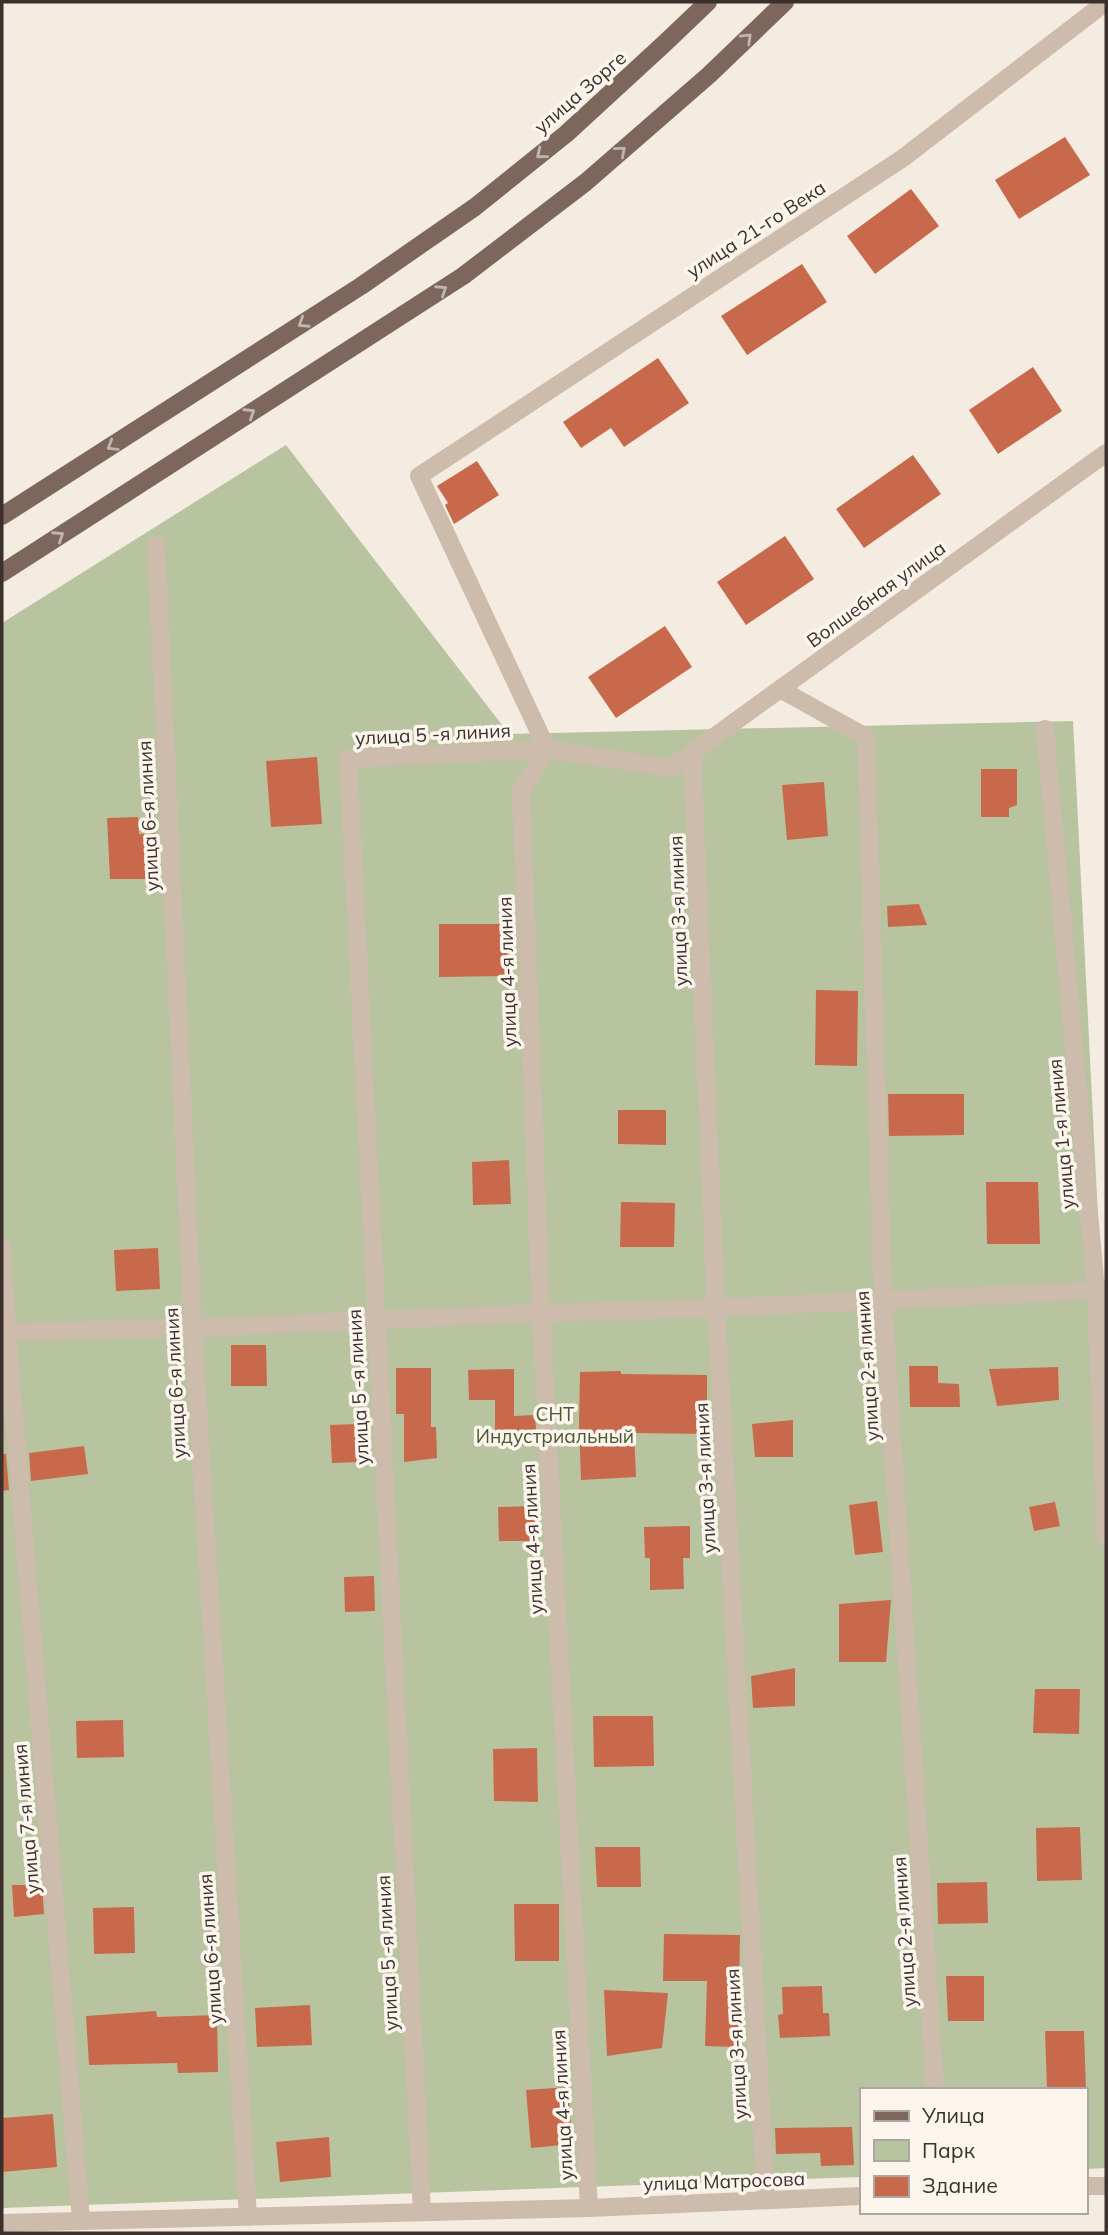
<svg xmlns="http://www.w3.org/2000/svg" width="1108" height="2235" font-family="Mulish,sans-serif">
	<style>
		.green { fill: #b8c4a0 }
		.building { fill: #c8694b }
		.lines { fill: none; stroke-linecap: round; stroke-linejoin: round }
		.minor { stroke: #cdbbac; stroke-width: 18 }
		.major { stroke: #7d675c; stroke-width: 18 }
		.oneway { stroke: #c2b5ac }
		.labels { text-anchor: middle; dominant-baseline: central; stroke-width: 7; stroke-linejoin: round; paint-order: stroke }
		.street-label { font-size: 19px; fill: #3b302b; stroke: #fbf5ee }
		.park-label { font-size: 19px; fill: #4a5a2e; stroke: #fbf5ee }
	</style>
	<rect width="100%" height="100%" fill="#f4ebe1"/>
	<!-- green -->
	<path class="green" d="M 286,445 L 509,734 L 1073,721 L 1106,1376 L 1106,2168 L 1085,2169 L 1085,2090 L 861,2090 L 861,2177 L 2,2208 L 2,623 Z"/>
	<!-- building -->
	<path class="building" d="M 1065,137 L 1090,175 L 1019,219 L 995,180 Z
		M 911,189 L 939,226 L 875,274 L 847,236 Z
		M 802,264 L 827,302 L 747,355 L 721,316 Z
		M 658,358 L 689,403 L 624,447 L 611,428 L 581,448 L 563,422 Z
		M 1033,367 L 1062,411 L 998,454 L 969,410 Z
		M 913,455 L 941,494 L 864,548 L 836,509 Z
		M 477,461 L 499,495 L 454,524 L 445,505 L 448,503 L 437,486 Z
		M 785,536 L 814,579 L 746,625 L 717,582 Z
		M 665,626 L 692,667 L 616,718 L 588,677 Z
		M 317,757 L 322,824 L 271,827 L 266,761 Z
		M 981,769 L 1017,769 L 1017,805 L 1009,808 L 1009,817 L 981,817 Z
		M 824,782 L 828,836 L 787,840 L 782,785 Z
		M 138,817 L 139,834 L 156,833 L 158,879 L 110,879 L 107,818 Z
		M 919,904 L 927,925 L 888,927 L 887,906 Z
		M 439,924 L 507,924 L 507,976 L 439,977 Z
		M 816,990 L 858,991 L 857,1066 L 815,1065 Z
		M 888,1094 L 964,1094 L 964,1135 L 889,1136 Z
		M 618,1110 L 666,1110 L 666,1145 L 618,1144 Z
		M 509,1160 L 511,1204 L 473,1205 L 472,1162 Z
		M 986,1182 L 1038,1182 L 1040,1244 L 987,1244 Z
		M 621,1202 L 675,1203 L 674,1247 L 620,1247 Z
		M 158,1248 L 160,1289 L 116,1291 L 114,1250 Z
		M 231,1345 L 266,1345 L 267,1386 L 231,1386 Z
		M 909,1366 L 938,1366 L 938,1383 L 959,1384 L 960,1407 L 910,1407 Z
		M 1058,1367 L 1059,1400 L 997,1406 L 989,1369 Z
		M 396,1368 L 431,1368 L 431,1427 L 436,1427 L 437,1458 L 404,1462 L 404,1414 L 396,1414 Z
		M 514,1369 L 514,1416 L 535,1415 L 537,1445 L 495,1445 L 495,1400 L 469,1400 L 468,1370 Z
		M 621,1371 L 621,1374 L 707,1375 L 707,1434 L 634,1433 L 636,1477 L 581,1480 L 579,1425 L 580,1372 Z
		M 793,1420 L 793,1457 L 755,1457 L 752,1424 Z
		M 358,1424 L 360,1462 L 332,1463 L 330,1425 Z
		M 84,1446 L 88,1474 L 31,1481 L 29,1453 Z
		M 2,1454 L 6,1454 L 9,1490 L 2,1491 Z
		M 877,1501 L 883,1552 L 855,1555 L 849,1505 Z
		M 1055,1502 L 1060,1526 L 1034,1531 L 1029,1507 Z
		M 537,1506 L 538,1541 L 499,1541 L 498,1507 Z
		M 690,1526 L 690,1558 L 683,1558 L 684,1589 L 650,1590 L 650,1558 L 645,1558 L 644,1527 Z
		M 374,1576 L 375,1611 L 345,1612 L 344,1577 Z
		M 891,1600 L 886,1662 L 839,1662 L 839,1604 Z
		M 795,1668 L 795,1706 L 753,1708 L 751,1676 Z
		M 1035,1689 L 1080,1689 L 1079,1734 L 1033,1733 Z
		M 593,1716 L 653,1716 L 654,1766 L 594,1767 Z
		M 123,1720 L 124,1757 L 77,1758 L 76,1721 Z
		M 537,1748 L 538,1802 L 494,1801 L 493,1749 Z
		M 1080,1827 L 1082,1880 L 1037,1881 L 1036,1828 Z
		M 595,1847 L 640,1847 L 641,1887 L 597,1887 Z
		M 987,1882 L 988,1923 L 938,1924 L 937,1883 Z
		M 12,1885 L 42,1885 L 44,1914 L 14,1917 Z
		M 514,1904 L 559,1904 L 559,1961 L 515,1961 Z
		M 134,1907 L 135,1953 L 94,1954 L 93,1908 Z
		M 664,1934 L 740,1935 L 738,2047 L 705,2046 L 707,1981 L 663,1981 Z
		M 946,1976 L 984,1976 L 984,2021 L 948,2021 Z
		M 822,1986 L 823,2013 L 829,2013 L 830,2036 L 780,2038 L 778,2015 L 783,2014 L 782,1987 Z
		M 604,1990 L 668,1993 L 662,2048 L 607,2056 Z
		M 310,2005 L 312,2045 L 257,2047 L 255,2008 Z
		M 156,2011 L 157,2017 L 217,2015 L 218,2072 L 178,2073 L 177,2063 L 89,2065 L 86,2016 Z
		M 1045,2031 L 1084,2031 L 1086,2090 L 1047,2090 Z
		M 568,2087 L 573,2144 L 531,2148 L 526,2090 Z
		M 53,2114 L 57,2167 L 2,2172 L 2,2118 Z
		M 852,2127 L 854,2165 L 821,2166 L 820,2153 L 776,2154 L 775,2128 Z
		M 329,2137 L 331,2177 L 280,2182 L 276,2142 Z"/>
	<g class="lines">
		<!-- minor -->
		<path class="minor" d="M 1106,2 L 903,158 L 419,476 L 547,749 L 671,768 L 1106,453
			M 156,545 L 193,1328 L 248,2217
			M 780,689 L 866,737 L 883,1300 L 935,2090
			M 1045,729 L 1096,1290 L 1106,1537
			M 547,749 L 521,790 L 541,1313 L 589,2208
			M 692,752 L 716,1308 L 766,2200
			M 2,1246 L 7,1331 L 81,2220
			M 2,1332 L 193,1328 L 541,1313 L 716,1308 L 1106,1290
			M 1085,2186 L 1106,2186
			M 422,2212 L 348,759 L 547,749
			M 2,2223 L 589,2208 L 861,2196"/>
		<!-- major -->
		<path class="major" d="M 2,516 L 361,286 L 475,207 L 566,134 L 665,43 L 708,2
			M 2,573 L 463,276 L 586,182 L 709,75 L 785,2"/>
	</g>
	<!-- one-way arrows -->
	<defs><path id="oneway-chevron" d="M-2-3.5L2.5 0L-2 3.5" fill="none" stroke-width="1.6" stroke-linecap="round" stroke-linejoin="round" transform="scale(1.75)"/></defs>
	<g class="oneway">
		<use href="#oneway-chevron" transform="translate(747 38) rotate(-44)"/>
		<use href="#oneway-chevron" transform="translate(621 151) rotate(-41)"/>
		<use href="#oneway-chevron" transform="translate(541 154) rotate(141)"/>
		<use href="#oneway-chevron" transform="translate(442 290) rotate(-33)"/>
		<use href="#oneway-chevron" transform="translate(303 323) rotate(147)"/>
		<use href="#oneway-chevron" transform="translate(250 413) rotate(-33)"/>
		<use href="#oneway-chevron" transform="translate(112 446) rotate(148)"/>
		<use href="#oneway-chevron" transform="translate(59 536) rotate(-33)"/>
	</g>
	<g class="labels">
		<!-- street labels -->
		<g class="street-label">
			<text transform="translate(580 92) rotate(-41)">улица Зорге</text>
			<text transform="translate(756 229) rotate(-33)">улица 21-го Века</text>
			<text transform="translate(876 594) rotate(-36)">Волшебная улица</text>
			<text transform="translate(433 734) rotate(-3)">улица 5 -я линия</text>
			<text transform="translate(148 816) rotate(-93)">улица 6-я линия</text>
			<text transform="translate(678 911) rotate(-92)">улица 3-я линия</text>
			<text transform="translate(507 972) rotate(-92)">улица 4-я линия</text>
			<text transform="translate(1061 1134) rotate(-95)">улица 1-я линия</text>
			<text transform="translate(867 1366) rotate(-94)">улица 2-я линия</text>
			<text transform="translate(175 1383) rotate(-93)">улица 6-я линия</text>
			<text transform="translate(358 1387) rotate(-93)">улица 5 -я линия</text>
			<text transform="translate(705 1478) rotate(-93)">улица 3-я линия</text>
			<text transform="translate(532 1539) rotate(-93)">улица 4-я линия</text>
			<text transform="translate(26 1819) rotate(-95)">улица 7-я линия</text>
			<text transform="translate(904 1932) rotate(-94)">улица 2-я линия</text>
			<text transform="translate(210 1949) rotate(-94)">улица 6-я линия</text>
			<text transform="translate(387 1953) rotate(-93)">улица 5 -я линия</text>
			<text transform="translate(736 2044) rotate(-93)">улица 3-я линия</text>
			<text transform="translate(562 2105) rotate(-93)">улица 4-я линия</text>
			<text transform="translate(724 2181) rotate(-2)">улица Матросова</text>
		</g>
		<!-- park labels -->
		<g class="park-label">
			<text x="555" y="1414">СНТ<tspan x="555" dy="22">Индустриальный</tspan></text>
		</g>
	</g>
	<!-- border -->
	<rect width="1108" height="2235" fill="none" stroke="#3b302b" stroke-width="7"/>
	<!-- legend -->
	<rect x="860" y="2088" width="228" height="126" fill="#fbf5ee" stroke="#aea6a0" stroke-width="2"/>
	<rect x="874" y="2111" width="35" height="10" fill="#7d675c" stroke="#aea6a0" stroke-width="2"/>
	<text x="922" y="2123" font-size="21" fill="#3b302b">Улица</text>
	<rect x="874" y="2140" width="35" height="21" fill="#b8c4a0" stroke="#aea6a0" stroke-width="2"/>
	<text x="922" y="2158" font-size="21" fill="#3b302b">Парк</text>
	<rect x="874" y="2176" width="35" height="21" fill="#c8694b" stroke="#aea6a0" stroke-width="2"/>
	<text x="922" y="2193" font-size="21" fill="#3b302b">Здание</text>
</svg>
